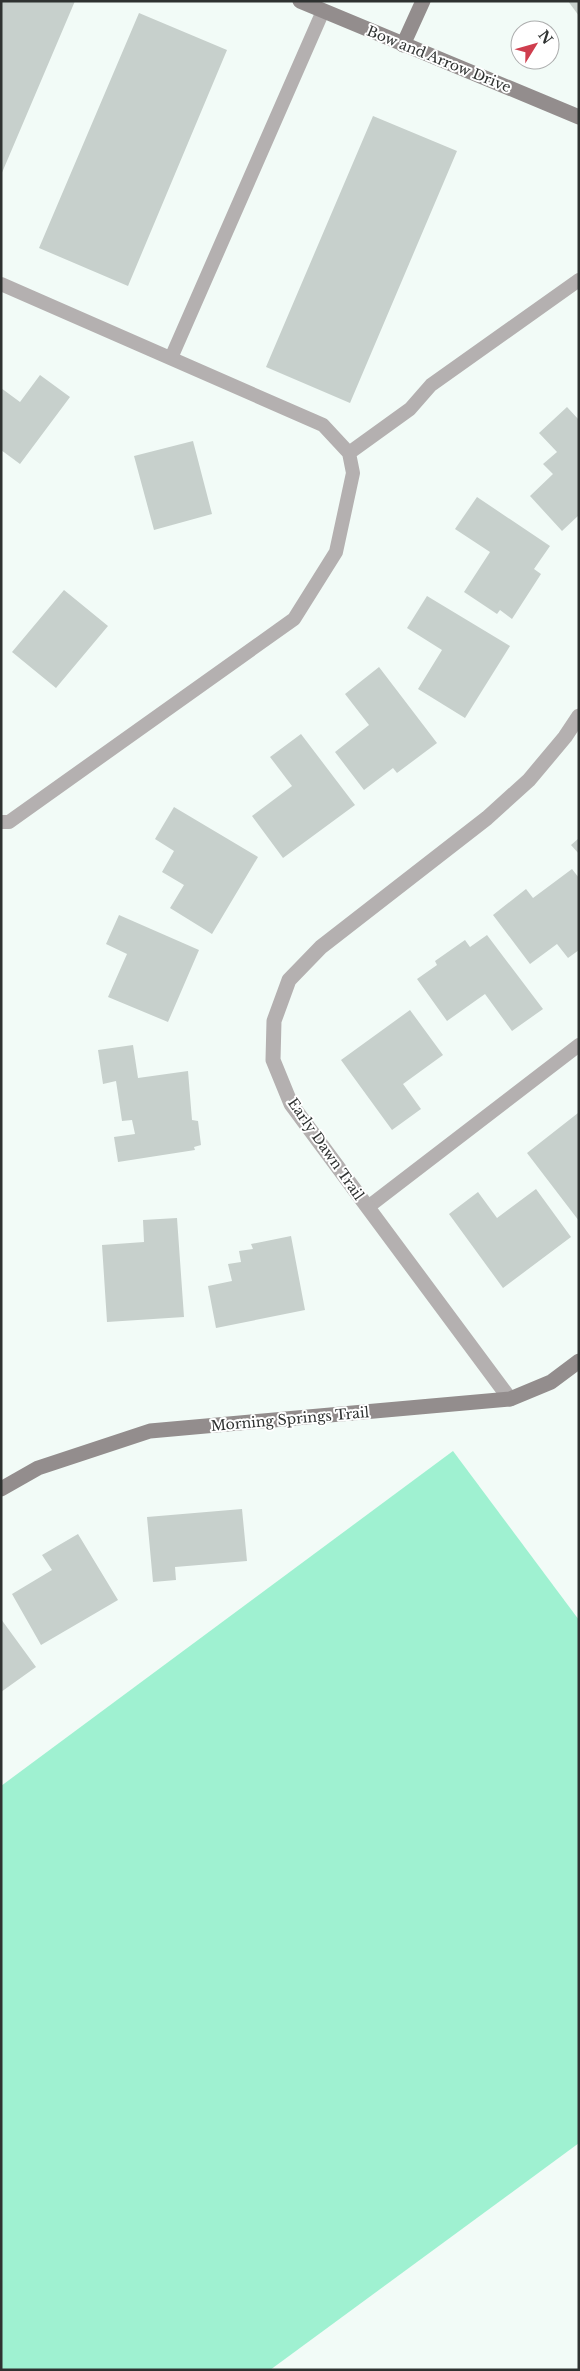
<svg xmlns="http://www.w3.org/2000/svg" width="580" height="2371" font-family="'Libre Baskerville',serif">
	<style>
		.green { fill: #9ff1d1 }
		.building { fill: #c7d0cc }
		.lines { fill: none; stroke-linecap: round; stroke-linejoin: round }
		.lane { stroke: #b4b0b0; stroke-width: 14 }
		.street { stroke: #b4b0b0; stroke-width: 15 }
		.secondary { stroke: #938d8d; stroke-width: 15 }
		.labels { text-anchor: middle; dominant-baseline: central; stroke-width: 4; stroke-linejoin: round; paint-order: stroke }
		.street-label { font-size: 14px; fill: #2f3231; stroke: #fff }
	</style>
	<rect width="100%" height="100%" fill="#f2fbf7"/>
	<!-- green -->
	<path class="green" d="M 453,1451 L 579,1620 L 579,2143 L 270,2370 L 1,2370 L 1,1786 Z"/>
	<!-- building -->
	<path class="building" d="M 1,1 L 75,1 L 1,175 Z
		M 568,1 L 579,1 L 579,16 Z
		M 139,13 L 227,50 L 128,286 L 39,248 Z
		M 373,116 L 457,151 L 350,403 L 266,367 Z
		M 40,375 L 70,397 L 20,464 L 1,450 L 1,388 L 20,402 Z
		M 567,407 L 579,420 L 579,515 L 562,531 L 530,496 L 553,474 L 543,464 L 557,452 L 539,433 Z
		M 193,441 L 212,514 L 154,530 L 134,456 Z
		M 477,497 L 550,546 L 534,569 L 541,574 L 512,619 L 500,610 L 497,614 L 464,592 L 490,552 L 455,529 Z
		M 64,590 L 108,626 L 56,688 L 12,652 Z
		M 427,596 L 510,646 L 465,718 L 418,689 L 442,650 L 407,628 Z
		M 379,667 L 437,743 L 397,773 L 393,768 L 364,790 L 335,752 L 369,725 L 345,694 Z
		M 301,734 L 355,805 L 283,858 L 252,816 L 292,786 L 270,757 Z
		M 174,807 L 258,857 L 212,934 L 170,908 L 184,885 L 162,872 L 174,851 L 155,839 Z
		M 579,838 L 579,854 L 571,845 Z
		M 572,869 L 579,878 L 579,950 L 568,958 L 557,944 L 530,964 L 493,915 L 526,889 L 533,898 Z
		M 119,915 L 199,950 L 168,1022 L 108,997 L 127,954 L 106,944 Z
		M 487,935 L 543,1009 L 512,1031 L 485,994 L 447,1021 L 417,979 L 437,965 L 435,961 L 465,940 L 470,947 Z
		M 410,1010 L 443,1055 L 403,1084 L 421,1109 L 392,1130 L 341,1060 Z
		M 133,1045 L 138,1078 L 188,1071 L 192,1120 L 198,1121 L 201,1145 L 194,1147 L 195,1150 L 118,1162 L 114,1137 L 135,1134 L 132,1120 L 122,1121 L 116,1081 L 103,1084 L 98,1050 Z
		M 578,1113 L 579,1114 L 579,1221 L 527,1153 Z
		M 536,1189 L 571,1237 L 503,1288 L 449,1214 L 478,1192 L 497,1218 Z
		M 177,1218 L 184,1317 L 107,1322 L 102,1245 L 144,1242 L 143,1220 Z
		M 291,1236 L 305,1310 L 216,1328 L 208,1286 L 232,1281 L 228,1264 L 241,1262 L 239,1251 L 253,1249 L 251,1244 Z
		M 242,1509 L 247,1561 L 175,1567 L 176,1580 L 153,1582 L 147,1517 Z
		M 78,1534 L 118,1600 L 41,1645 L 12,1594 L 52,1570 L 42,1555 Z
		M 1,1619 L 36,1667 L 1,1692 Z"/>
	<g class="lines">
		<!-- lane -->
		<path class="lane" d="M 1,284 L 323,425 L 349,453 L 353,473 L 336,552 L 294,619 L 9,822 L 1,822
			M 171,358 L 323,11
			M 349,453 L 410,409 L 431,385 L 579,280
			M 368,1207 L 579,1045"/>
		<!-- street -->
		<path class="street" d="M 510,1399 L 291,1104 L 273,1060 L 274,1021 L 289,980 L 321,947 L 487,818 L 529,780 L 565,737 L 579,716"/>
		<!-- secondary -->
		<path class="secondary" d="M 300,1 L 579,117
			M 403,45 L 423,1
			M 1,1489 L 38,1468 L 150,1431 L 510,1399 L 551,1382 L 579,1361"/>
	</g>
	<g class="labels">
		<!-- street labels -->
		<g class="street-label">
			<text transform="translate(439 59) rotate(22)">Bow and Arrow Drive</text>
			<text transform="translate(326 1149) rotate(55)">Early Dawn Trail</text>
			<text transform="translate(290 1419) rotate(-5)">Morning Springs Trail</text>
		</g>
	</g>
	<!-- border -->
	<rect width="580" height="2371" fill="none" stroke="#2f3231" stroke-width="5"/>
	<!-- north arrow -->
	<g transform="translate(535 45) rotate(53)"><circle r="24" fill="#ffffff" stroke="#acadad"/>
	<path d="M0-4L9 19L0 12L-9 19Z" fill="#cf3e4e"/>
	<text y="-8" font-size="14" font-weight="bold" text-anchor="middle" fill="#2f3231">N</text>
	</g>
</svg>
